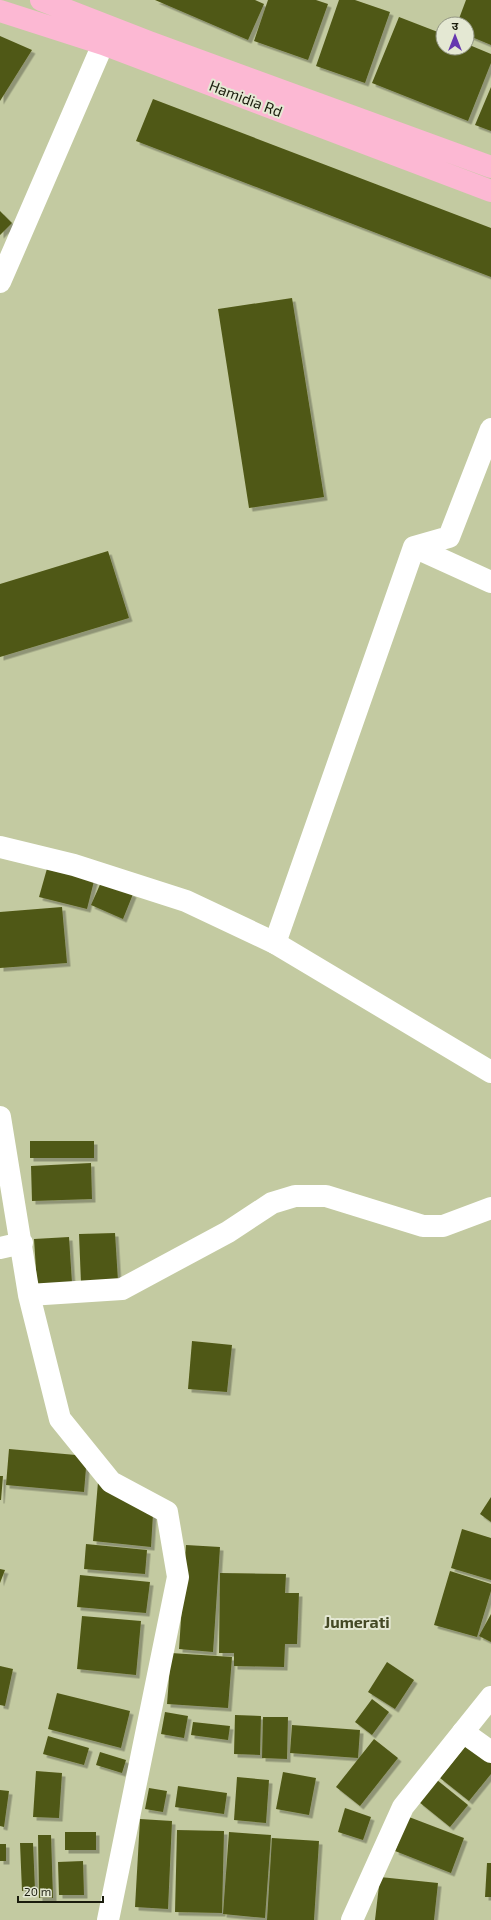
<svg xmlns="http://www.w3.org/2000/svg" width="491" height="1920" font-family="'Exo 2','Noto Sans Devanagari',sans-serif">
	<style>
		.building { fill: #505815; filter: url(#shadow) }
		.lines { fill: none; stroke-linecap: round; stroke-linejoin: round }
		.minor { stroke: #fff; stroke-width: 22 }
		.tertiary { stroke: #fff; stroke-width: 22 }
		.primary { stroke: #fcb8d3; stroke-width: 22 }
		.labels { text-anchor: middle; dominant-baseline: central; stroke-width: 4; stroke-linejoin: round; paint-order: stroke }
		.street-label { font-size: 15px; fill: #1a1c0d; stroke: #e4e8d3 }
		.neighbourhood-label { font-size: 16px; font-weight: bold; fill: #444925; stroke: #e4e8d3 }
	</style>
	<defs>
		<filter id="shadow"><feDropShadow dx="3.5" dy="3.5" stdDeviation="0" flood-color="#0004"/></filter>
	</defs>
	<rect width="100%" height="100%" fill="#c3caa1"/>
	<!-- building -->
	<path class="building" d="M 155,0 L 255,0 L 264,4 L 248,40 Z
		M 268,0 L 316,0 L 328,4 L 308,60 L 254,41 Z
		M 339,0 L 355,0 L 390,12 L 365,83 L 316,66 Z
		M 466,0 L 491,0 L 491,45 L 467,35 L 467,24 L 457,24 Z
		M 399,17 L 443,34 L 443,48 L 467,48 L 467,44 L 491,54 L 491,63 L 468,121 L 372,83 Z
		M 0,36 L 32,50 L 0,101 Z
		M 491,87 L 491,131 L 475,125 Z
		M 153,99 L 491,228 L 491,277 L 136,141 Z
		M 0,211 L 12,223 L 0,235 Z
		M 292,298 L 324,497 L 249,508 L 218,309 Z
		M 108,551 L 129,618 L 0,657 L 0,584 Z
		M 48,865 L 95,877 L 87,909 L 39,897 Z
		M 102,880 L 133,894 L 123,919 L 91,905 Z
		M 62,907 L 67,963 L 0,968 L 0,912 Z
		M 30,1141 L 94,1141 L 94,1158 L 30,1158 Z
		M 91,1163 L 92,1199 L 32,1201 L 31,1166 Z
		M 115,1233 L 118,1281 L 81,1283 L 79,1234 Z
		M 69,1237 L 72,1283 L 37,1285 L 34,1239 Z
		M 192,1341 L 232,1345 L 227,1392 L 188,1389 Z
		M 9,1449 L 87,1456 L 84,1492 L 6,1485 Z
		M 0,1476 L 3,1476 L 1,1500 L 0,1500 Z
		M 98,1482 L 153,1514 L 151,1547 L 93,1541 Z
		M 491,1497 L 491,1522 L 480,1514 Z
		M 462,1529 L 491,1538 L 491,1580 L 451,1568 Z
		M 86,1544 L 147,1550 L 145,1574 L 84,1569 Z
		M 186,1545 L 220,1547 L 213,1652 L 179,1649 Z
		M 0,1569 L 5,1570 L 0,1583 Z
		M 450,1571 L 491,1584 L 491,1591 L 477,1637 L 434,1625 Z
		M 220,1573 L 286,1574 L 285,1593 L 299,1593 L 297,1644 L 285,1644 L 284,1667 L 234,1666 L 234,1653 L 219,1653 Z
		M 80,1575 L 150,1582 L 146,1613 L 77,1607 Z
		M 491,1614 L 491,1642 L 479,1636 Z
		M 82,1616 L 141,1621 L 136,1675 L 77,1669 Z
		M 171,1653 L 232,1657 L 228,1708 L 167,1704 Z
		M 387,1662 L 414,1680 L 395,1709 L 368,1692 Z
		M 0,1666 L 13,1669 L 5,1706 L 0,1705 Z
		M 57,1693 L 130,1711 L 121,1748 L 48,1729 Z
		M 372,1699 L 389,1712 L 372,1735 L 355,1722 Z
		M 165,1712 L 188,1716 L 184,1738 L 161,1734 Z
		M 235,1715 L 261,1716 L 260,1755 L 234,1754 Z
		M 263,1717 L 288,1717 L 287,1759 L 262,1758 Z
		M 193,1722 L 230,1726 L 228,1740 L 191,1735 Z
		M 292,1725 L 360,1730 L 358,1758 L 290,1753 Z
		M 48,1736 L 89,1748 L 84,1765 L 43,1754 Z
		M 374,1739 L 398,1758 L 360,1806 L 336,1787 Z
		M 469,1742 L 491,1759 L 491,1774 L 469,1801 L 440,1778 Z
		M 100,1752 L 126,1760 L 122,1773 L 96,1765 Z
		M 36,1771 L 62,1773 L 59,1818 L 33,1817 Z
		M 283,1772 L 316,1778 L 309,1815 L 276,1809 Z
		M 237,1777 L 269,1780 L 266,1823 L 234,1820 Z
		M 437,1780 L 468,1805 L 450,1827 L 419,1802 Z
		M 178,1786 L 227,1793 L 224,1814 L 175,1807 Z
		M 149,1788 L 167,1791 L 163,1812 L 145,1809 Z
		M 0,1790 L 9,1791 L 4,1827 L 0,1826 Z
		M 345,1808 L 371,1817 L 363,1840 L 338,1832 Z
		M 409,1817 L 464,1838 L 451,1873 L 395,1851 Z
		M 140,1819 L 172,1821 L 168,1909 L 135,1907 Z
		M 177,1830 L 224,1831 L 222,1913 L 175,1912 Z
		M 65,1832 L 96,1832 L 96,1850 L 65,1850 Z
		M 229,1832 L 271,1835 L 265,1918 L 223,1914 Z
		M 38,1835 L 51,1835 L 53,1898 L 39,1898 Z
		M 272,1838 L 319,1841 L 314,1920 L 267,1920 Z
		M 20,1843 L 33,1843 L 35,1890 L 22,1891 Z
		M 0,1844 L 6,1844 L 6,1861 L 0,1861 Z
		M 83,1861 L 84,1895 L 59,1895 L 58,1862 Z
		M 487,1863 L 491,1863 L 491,1897 L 485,1897 Z
		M 380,1877 L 438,1883 L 434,1920 L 375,1920 Z"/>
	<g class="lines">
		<!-- minor -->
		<path class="minor" d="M 0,282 L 103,44
			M 414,547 L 491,582
			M 275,943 L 414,547 L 449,537 L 491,429
			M 0,1117 L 29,1295 L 60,1419 L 111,1482 L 167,1512 L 178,1577 L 108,1920
			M 0,1248 L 22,1243
			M 29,1295 L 122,1289 L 228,1232 L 272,1203 L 295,1196 L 326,1196 L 423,1226 L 443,1226 L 491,1208
			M 463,1732 L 491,1752"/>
		<!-- tertiary -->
		<path class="tertiary" d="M 0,847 L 74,865 L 186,901 L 275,943 L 491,1072
			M 352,1920 L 403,1807 L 491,1697"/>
		<!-- primary -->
		<path class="primary" d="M 41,0 L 149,42 L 491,167
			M 0,11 L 103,44 L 491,191"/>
	</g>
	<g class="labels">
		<!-- street labels -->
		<g class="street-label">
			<text transform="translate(246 98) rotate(21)">Hamidia Rd</text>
		</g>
		<!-- neighbourhood labels -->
		<g class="neighbourhood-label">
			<text x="357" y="1621">Jumerati</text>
		</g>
	</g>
	<!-- north arrow -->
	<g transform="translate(455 36)"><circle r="19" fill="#e4e8d3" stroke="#939684"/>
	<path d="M0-3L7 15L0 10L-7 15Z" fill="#6537af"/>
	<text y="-6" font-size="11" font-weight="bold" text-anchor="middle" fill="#1a1c0d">उ</text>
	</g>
	<!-- scale -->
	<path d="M18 1896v6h85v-6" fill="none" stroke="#1a1c0d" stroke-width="2"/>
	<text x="24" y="1896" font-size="12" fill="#1a1c0d" stroke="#e4e8d3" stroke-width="3" paint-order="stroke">20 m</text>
</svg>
